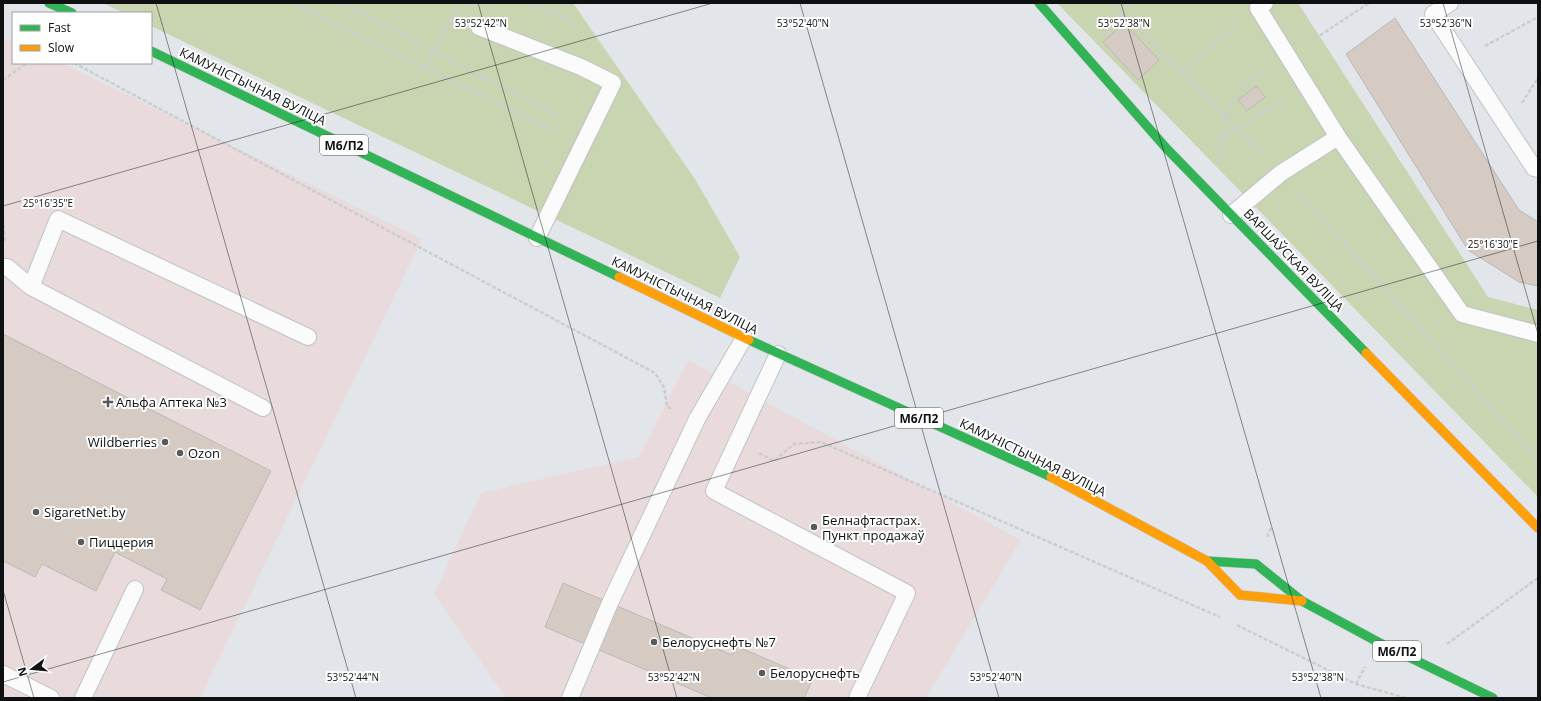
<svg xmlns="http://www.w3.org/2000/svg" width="1541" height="701" font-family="'Open Sans',sans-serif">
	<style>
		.commercial { fill: #e9dbdc }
		.green { fill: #c9d4b1 }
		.building { fill: #d6cbc3; stroke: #b9b9ba }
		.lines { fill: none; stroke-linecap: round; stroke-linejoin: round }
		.lane-casing { stroke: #c0c2c6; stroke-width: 18 }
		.fast-casing { stroke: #c0c2c6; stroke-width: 10 }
		.slow-casing { stroke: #c0c2c6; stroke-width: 10 }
		.path { stroke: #cccdcf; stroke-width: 2.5; stroke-dasharray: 4 2; stroke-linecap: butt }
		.lane { stroke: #fbfbfc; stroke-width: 16 }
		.fast { stroke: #30b455; stroke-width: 9 }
		.slow { stroke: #ff9f0a; stroke-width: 9 }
		.ticks { fill: none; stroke: #0e1012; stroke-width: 1; stroke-opacity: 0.45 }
		.poi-dot { fill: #585b5d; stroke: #fff; stroke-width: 1.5 }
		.labels { text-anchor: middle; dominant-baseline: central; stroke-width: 4; stroke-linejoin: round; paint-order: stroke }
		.shield { fill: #fff; stroke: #565859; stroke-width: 1 }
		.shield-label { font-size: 12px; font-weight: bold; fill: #0e1012 }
		.street-label { font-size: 13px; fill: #0e1012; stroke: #fff }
		.poi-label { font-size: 13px; fill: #0e1012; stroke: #fff; text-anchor: start }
		.ticks-label { font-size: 10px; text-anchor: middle; fill: #0e1012; stroke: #fff; stroke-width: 4; stroke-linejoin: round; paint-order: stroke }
	</style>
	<rect width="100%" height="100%" fill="#e2e5e9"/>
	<!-- commercial -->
	<path class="commercial" d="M 3,40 L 13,40 L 13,63 L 62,63 L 422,239 L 200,698 L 3,698 Z
		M 688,360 L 1021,540 L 926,698 L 506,698 L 434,594 L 481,493 L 639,457 Z"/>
	<!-- green -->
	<path class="green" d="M 103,3 L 573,3 L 695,179 L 740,257 L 720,298 L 151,26 L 151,13 L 124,13 Z
		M 1057,3 L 1298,3 L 1488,297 L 1538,310 L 1538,497 Z"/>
	<!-- building -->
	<path class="building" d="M 1395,18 L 1519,210 L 1538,222 L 1538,286 L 1519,282 L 1468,250 L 1346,54 Z
		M 1124,23 L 1159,60 L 1138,80 L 1103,42 Z
		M 1256,86 L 1265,97 L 1247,111 L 1238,100 Z
		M 3,334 L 271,471 L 200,610 L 161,590 L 167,579 L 115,552 L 96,591 L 42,564 L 35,577 L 3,561 Z
		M 563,583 L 732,655 L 736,646 L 813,679 L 804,698 L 712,698 L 545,627 Z"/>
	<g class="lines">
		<!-- lane casing -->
		<g class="lane-casing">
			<path id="lane" d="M 1265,3 L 1258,8 L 1338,137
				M 1450,3 L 1433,14 L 1534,168 L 1538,169
				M 479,27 L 581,67 L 613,83 L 537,238
				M 1231,215 L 1281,173 L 1338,137 L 1462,314 L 1538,334
				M 3,267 L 7,267 L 31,287 L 263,408
				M 31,287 L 58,219 L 308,337
				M 778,354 L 714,491 L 907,593 L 857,698
				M 3,674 L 51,698
				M 83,698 L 135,589
				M 570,698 L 610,603 L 697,419 L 744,338"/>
		</g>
		<!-- fast casing -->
		<g class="fast-casing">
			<path id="fast" d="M 49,3 L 72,13
				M 1039,3 L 1167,149 L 1366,353
				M 151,51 L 619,277
				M 749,340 L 1051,477
				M 1207,561 L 1256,564 L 1302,601 L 1378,642 L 1493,698"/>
		</g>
		<!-- slow casing -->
		<g class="slow-casing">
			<path id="slow" d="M 619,277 L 749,340
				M 1366,353 L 1538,528
				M 1051,477 L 1207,561 L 1240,595 L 1302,601"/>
		</g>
		<!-- path -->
		<path class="path" d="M 291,3 L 559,133
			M 341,3 L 558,116
			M 528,3 L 574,24
			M 1112,3 L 1262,154
			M 1104,34 L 1132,3
			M 1310,42 L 1369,3
			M 1485,46 L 1538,17
			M 74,63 L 655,373 L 664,387 L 667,407 L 673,409
			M 425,67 L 460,3
			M 1181,73 L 1238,24
			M 3,80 L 27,63
			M 1522,103 L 1538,78
			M 1223,138 L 1285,98
			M 1219,162 L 1225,117 L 1239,88 L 1267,70
			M 1299,193 L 1538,460
			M 3,219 L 5,242
			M 759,453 L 774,461 L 794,444 L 821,442 L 1220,617
			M 1267,537 L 1272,526
			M 1237,625 L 1356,684 L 1406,698
			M 1447,644 L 1538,578
			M 1356,684 L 1365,667"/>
		<!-- lane -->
		<use href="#lane" class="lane"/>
		<!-- fast -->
		<use href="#fast" class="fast"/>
		<!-- slow -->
		<use href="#slow" class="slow"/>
	</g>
	<!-- ticks -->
	<path class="ticks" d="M 156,3 L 356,698M 478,3 L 677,698M 800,3 L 999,698M 1121,3 L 1321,698M 1443,3 L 1538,334M 3,206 L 713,3M 3,590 L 34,698M 3,682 L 1538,241"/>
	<!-- markers -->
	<g class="poi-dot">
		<path d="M106 396h4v4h4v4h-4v4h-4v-4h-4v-4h4z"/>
		<circle cx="165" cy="442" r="4"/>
		<circle cx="180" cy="453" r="4"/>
		<circle cx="36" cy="512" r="4"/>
		<circle cx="814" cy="527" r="4"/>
		<circle cx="81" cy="542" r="4"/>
		<circle cx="654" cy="642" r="4"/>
		<circle cx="762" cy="673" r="4"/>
	</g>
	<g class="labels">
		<!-- shield labels -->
		<g class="shield">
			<rect x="320" y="135" width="48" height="20" rx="3"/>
			<rect x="895" y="408" width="48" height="20" rx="3"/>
			<rect x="1373" y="641" width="48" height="20" rx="3"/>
		</g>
		<g class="shield-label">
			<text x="344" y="145">М6/П2</text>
			<text x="919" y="418">М6/П2</text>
			<text x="1397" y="651">М6/П2</text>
		</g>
		<!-- street labels -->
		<g class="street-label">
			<text transform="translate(253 86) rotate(26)">КАМУНІСТЫЧНАЯ ВУЛІЦА</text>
			<text transform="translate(1294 260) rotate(46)">ВАРШАЎСКАЯ ВУЛІЦА</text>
			<text transform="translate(685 295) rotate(26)">КАМУНІСТЫЧНАЯ ВУЛІЦА</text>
			<text transform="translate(1033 457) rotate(26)">КАМУНІСТЫЧНАЯ ВУЛІЦА</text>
		</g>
		<!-- poi labels -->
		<g class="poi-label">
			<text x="116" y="402">Альфа Аптека №3</text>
			<text x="157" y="442" text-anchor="end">Wildberries</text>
			<text x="188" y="453">Ozon</text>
			<text x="44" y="512">SigaretNet.by</text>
			<text x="822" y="520">Белнафтастрах.<tspan x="822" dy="15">Пункт продажаў</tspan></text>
			<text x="89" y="542">Пиццерия</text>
			<text x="662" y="642">Белоруснефть №7</text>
			<text x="770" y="673">Белоруснефть</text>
		</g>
	</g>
	<g class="ticks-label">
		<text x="481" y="27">53°52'42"N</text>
		<text x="803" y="27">53°52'40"N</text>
		<text x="1124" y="27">53°52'38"N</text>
		<text x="1446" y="27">53°52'36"N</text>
		<text x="48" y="207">25°16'35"E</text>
		<text x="1493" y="248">25°16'30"E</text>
		<text x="353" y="681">53°52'44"N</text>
		<text x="674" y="681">53°52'42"N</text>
		<text x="996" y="681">53°52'40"N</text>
		<text x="1318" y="681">53°52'38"N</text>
	</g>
	<!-- border -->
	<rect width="1541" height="701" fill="none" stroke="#0e1012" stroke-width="8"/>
	<!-- legend -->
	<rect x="12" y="12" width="140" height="52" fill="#ffffff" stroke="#9f9fa0"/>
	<rect x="20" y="25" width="20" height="6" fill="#30b455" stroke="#9f9fa0"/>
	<text x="48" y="32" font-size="12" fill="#0e1012">Fast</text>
	<rect x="20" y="45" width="20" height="6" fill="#ff9f0a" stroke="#9f9fa0"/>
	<text x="48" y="52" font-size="12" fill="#0e1012">Slow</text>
	<!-- north arrow -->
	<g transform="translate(32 669) rotate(254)" stroke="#ffffff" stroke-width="3" paint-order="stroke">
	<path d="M0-3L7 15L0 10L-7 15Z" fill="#0e1012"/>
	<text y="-6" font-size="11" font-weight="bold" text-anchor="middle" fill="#0e1012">N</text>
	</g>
</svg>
